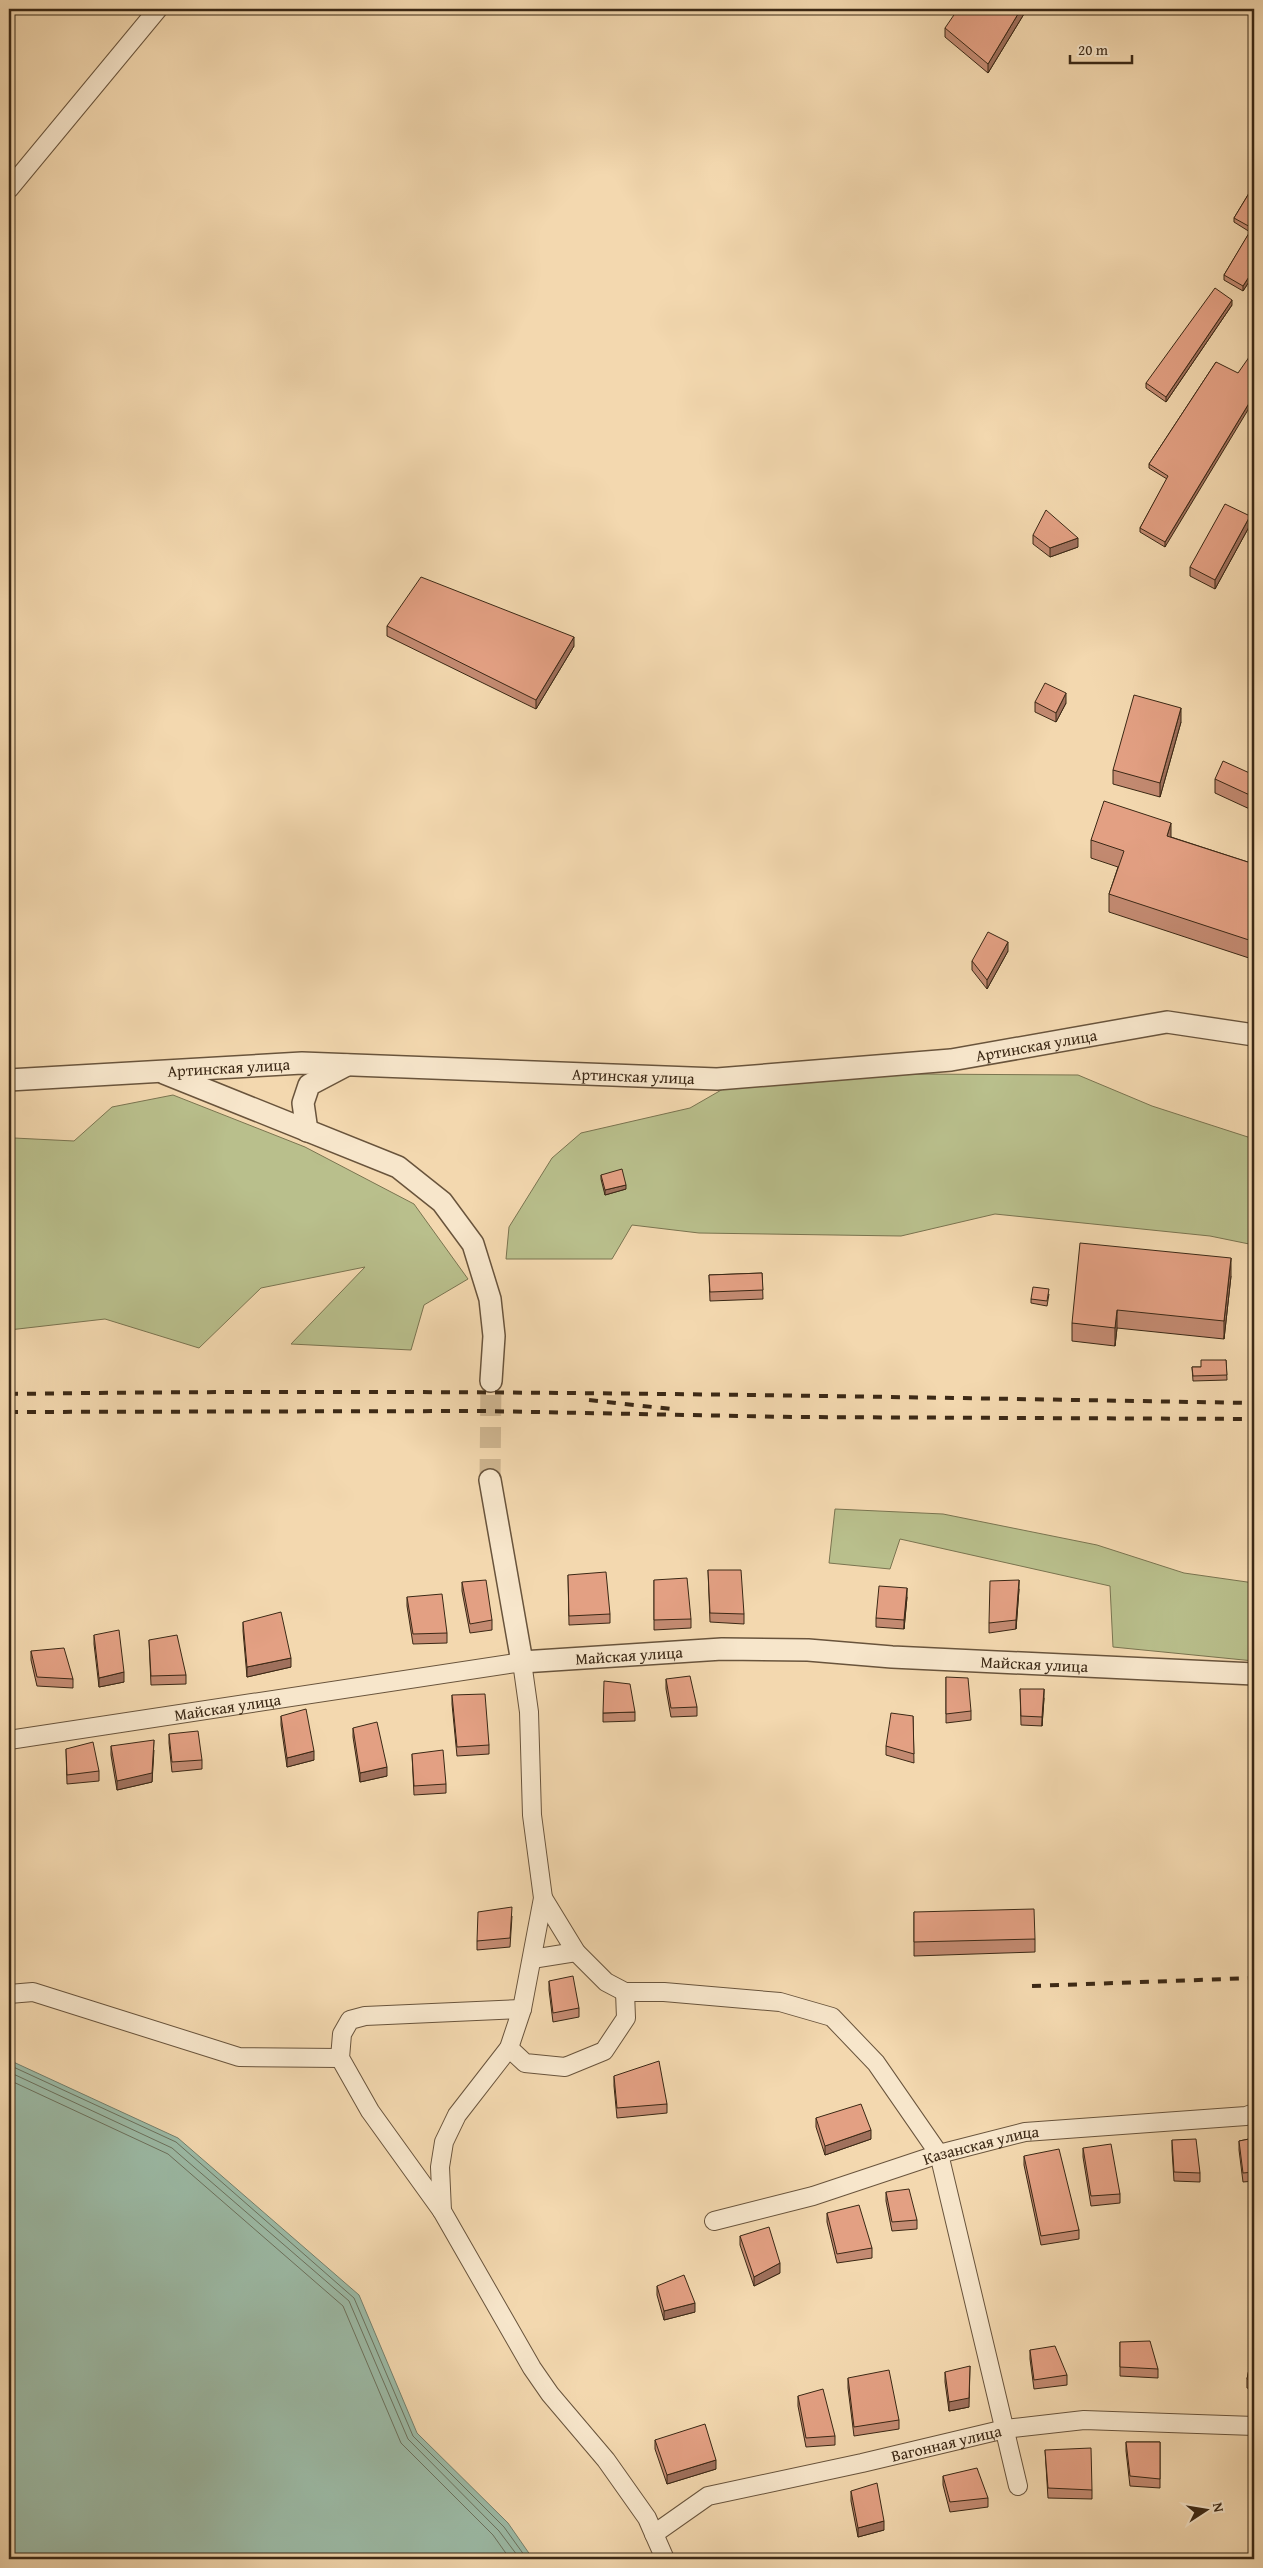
<svg xmlns="http://www.w3.org/2000/svg" width="1263" height="2568" font-family="'Gentium Book Plus',serif">
	<style>
		.green { fill: #b9bf8c; stroke: #7a7450 }
		.water { fill: #9cbba7; stroke: #75806d }
		.lines { fill: none; stroke-linecap: round; stroke-linejoin: round }
		.shore { stroke: #6c725e; stroke-width: 1 }
		.tertiary-tunnel { stroke: #ceb590; stroke-width: 21; stroke-dasharray: 21 11; stroke-linecap: butt }
		.minor-casing { stroke: #69543c; stroke-width: 20 }
		.tertiary-casing { stroke: #69543c; stroke-width: 24 }
		.minor { stroke: #f7e6cb; stroke-width: 18 }
		.tertiary { stroke: #f7e6cb; stroke-width: 21 }
		.rail { stroke: #3b2815; stroke-width: 4; stroke-dasharray: 9 9; stroke-linecap: butt }
		.wall { fill: #c38a71; stroke: #3b2815 }
		.shaded-wall { fill: #9f705c; stroke: #3b2815 }
		.building { fill: #e3a083; stroke: #3b2815 }
		.labels { text-anchor: middle; dominant-baseline: central; stroke-width: 4; stroke-linejoin: round; paint-order: stroke }
		.street-label { font-size: 16px; fill: #3b2815; stroke: #f7e6cb }
	</style>
	<rect width="100%" height="100%" fill="#f3d8af"/>
	<filter id="stains"><feTurbulence type="fractalNoise" baseFrequency=".004" numOctaves="4"/><feColorMatrix values="0 0 0 0 .2 0 0 0 0 .09 0 0 0 0 .02 0 0 0 .5 -.17"/></filter>
	<radialGradient id="worn" r=".72"><stop offset=".6" stop-color="#630" stop-opacity="0"/><stop offset="1" stop-color="#630" stop-opacity=".3"/></radialGradient>
	<!-- green -->
	<path class="green" d="M 912,1074 L 1078,1075 L 1152,1106 L 1254,1139 L 1254,1245 L 1210,1236 L 995,1214 L 901,1236 L 699,1233 L 632,1225 L 612,1259 L 506,1259 L 509,1227 L 552,1158 L 581,1133 L 690,1108 L 730,1085 Z
		M 173,1095 L 305,1147 L 414,1204 L 468,1279 L 424,1305 L 411,1350 L 291,1344 L 365,1267 L 261,1288 L 199,1348 L 105,1319 L 9,1330 L 9,1140 L 14,1138 L 74,1141 L 112,1107 Z
		M 835,1509 L 943,1514 L 1097,1545 L 1184,1573 L 1254,1583 L 1254,1661 L 1113,1647 L 1110,1586 L 900,1539 L 890,1569 L 829,1563 Z"/>
	<!-- water -->
	<path class="water" d="M 9,2060 L 178,2138 L 359,2295 L 417,2433 L 508,2523 L 533,2559 L 9,2559 Z"/>
	<g class="lines">
		<!-- shore -->
		<path class="shore" d="M 9,2065 L 176,2142 L 354,2298 L 413,2436 L 504,2527 L 527,2559
			M 9,2072 L 172,2148 L 349,2301 L 408,2439 L 499,2531 L 520,2559
			M 9,2080 L 168,2154 L 343,2306 L 401,2443 L 493,2535 L 510,2559"/>
		<!-- tertiary-tunnel -->
		<path class="tertiary-tunnel" d="M 490,1480 L 491,1381"/>
		<!-- minor casing -->
		<g class="minor-casing">
			<g id="minor">
				<path d="M 9,189 L 158,9"/>
				<path id="s1" d="M 9,1740 L 522,1662 L 529,1712 L 532,1815 L 543,1898 L 522,2009 L 509,2048 L 457,2115 L 444,2142 L 440,2167 L 442,2211 L 532,2368 L 550,2394 L 606,2460 L 647,2518 L 665,2559"/>
				<path d="M 543,1898 L 576,1952 L 606,1982 L 625,1992 L 664,1992 L 780,2002 L 832,2017 L 876,2063 L 939,2154 L 1018,2486"/>
				<path d="M 532,1959 L 576,1952"/>
				<path d="M 9,1994 L 33,1992 L 239,2057 L 340,2058"/>
				<path d="M 509,2048 L 525,2063 L 565,2067 L 604,2051 L 626,2018 L 625,1992"/>
				<path d="M 442,2211 L 370,2111 L 340,2058 L 342,2034 L 350,2020 L 365,2016 L 522,2009"/>
				<path id="s2" d="M 714,2221 L 813,2196 L 939,2154 L 1025,2132 L 1246,2116 L 1254,2113"/>
				<path id="s3" d="M 654,2534 L 708,2496 L 862,2463 L 1005,2429 L 1084,2420 L 1254,2426"/>
			</g>
		</g>
		<!-- tertiary casing -->
		<g class="tertiary-casing">
			<g id="tertiary">
				<path d="M 164,1073 L 398,1167 L 442,1202 L 473,1244 L 490,1299 L 494,1336 L 491,1381"/>
				<path id="s4" d="M 9,1080 L 302,1063 L 717,1079 L 951,1060 L 1167,1022 L 1254,1035"/>
				<path d="M 307,1131 L 303,1103 L 309,1085 L 347,1065"/>
				<path id="s5" d="M 490,1480 L 522,1662 L 722,1649 L 808,1650 L 892,1657 L 1254,1674"/>
			</g>
		</g>
		<!-- minor -->
		<use href="#minor" class="minor"/>
		<!-- tertiary -->
		<use href="#tertiary" class="tertiary"/>
		<!-- rail -->
		<path class="rail" d="M 9,1394 C 424,1388 839,1396 1254,1403
			M 589,1400 L 671,1409
			M 9,1412 L 483,1411 L 792,1417 L 1254,1419
			M 1032,1986 L 1254,1978"/>
	</g>
	<!-- wall -->
	<path class="wall" d="M 567,9 L 574,9 L 573,12 Z
		M 1027,9 L 988,73 L 945,37 L 945,28 Z
		M 1254,185 L 1254,274 L 1243,291 L 1224,280 L 1224,275 L 1250,232 L 1234,222 L 1234,218 Z
		M 1232,305 L 1166,402 L 1146,388 L 1146,383 Z
		M 1216,362 L 1165,547 L 1140,532 L 1140,528 L 1167,479 L 1149,468 L 1149,464 Z
		M 1250,525 L 1215,589 L 1190,576 L 1190,567 Z
		M 1033,535 L 1078,547 L 1050,557 L 1033,544 Z
		M 387,626 L 574,646 L 536,709 L 387,636 Z
		M 1035,702 L 1066,703 L 1056,722 L 1035,712 Z
		M 1181,722 L 1160,797 L 1113,784 L 1113,770 Z
		M 1254,775 L 1254,811 L 1215,793 L 1215,779 Z
		M 1171,837 L 1254,864 L 1252,959 L 1109,912 L 1109,894 L 1118,867 L 1091,858 L 1091,840 Z
		M 1008,951 L 987,989 L 972,970 L 972,961 Z
		M 601,1175 L 626,1189 L 605,1195 L 601,1179 Z
		M 762,1273 L 763,1299 L 710,1301 L 709,1275 Z
		M 1231,1276 L 1224,1339 L 1117,1328 L 1115,1346 L 1072,1341 L 1072,1323 Z
		M 1049,1294 L 1047,1306 L 1031,1303 L 1031,1299 Z
		M 1226,1360 L 1227,1380 L 1193,1381 L 1192,1367 L 1201,1367 Z
		M 708,1570 L 744,1614 L 744,1624 L 710,1622 Z
		M 568,1575 L 610,1614 L 610,1623 L 569,1625 Z
		M 654,1580 L 691,1619 L 691,1628 L 654,1630 Z
		M 462,1582 L 492,1620 L 492,1630 L 470,1633 L 462,1591 Z
		M 1019,1589 L 1016,1629 L 989,1633 L 989,1623 Z
		M 407,1597 L 447,1633 L 447,1643 L 413,1644 L 407,1606 Z
		M 907,1597 L 904,1629 L 876,1627 L 876,1618 Z
		M 243,1622 L 291,1667 L 247,1677 L 243,1631 Z
		M 94,1635 L 124,1682 L 99,1687 L 94,1644 Z
		M 149,1640 L 186,1675 L 186,1684 L 151,1685 Z
		M 31,1651 L 73,1679 L 73,1688 L 37,1686 L 31,1660 Z
		M 946,1677 L 971,1711 L 971,1720 L 946,1723 Z
		M 666,1679 L 697,1707 L 697,1716 L 671,1717 L 666,1689 Z
		M 1020,1689 L 1044,1698 L 1042,1726 L 1021,1725 Z
		M 452,1695 L 489,1745 L 489,1754 L 457,1756 L 452,1704 Z
		M 635,1712 L 635,1721 L 603,1722 L 603,1713 Z
		M 281,1716 L 314,1760 L 287,1767 L 281,1725 Z
		M 913,1716 L 914,1763 L 886,1755 L 886,1746 Z
		M 353,1728 L 387,1776 L 360,1782 L 353,1737 Z
		M 169,1734 L 202,1760 L 202,1769 L 172,1772 L 169,1743 Z
		M 111,1746 L 154,1750 L 152,1782 L 117,1790 L 111,1755 Z
		M 66,1749 L 99,1771 L 99,1781 L 67,1784 Z
		M 412,1754 L 446,1784 L 446,1793 L 414,1795 Z
		M 914,1912 L 1035,1939 L 1035,1952 L 914,1956 Z
		M 512,1916 L 510,1947 L 477,1950 L 477,1941 Z
		M 549,1981 L 579,2008 L 579,2017 L 553,2022 L 549,1990 Z
		M 614,2076 L 667,2104 L 667,2113 L 617,2118 L 614,2086 Z
		M 816,2118 L 871,2139 L 825,2155 L 816,2127 Z
		M 1254,2138 L 1254,2181 L 1243,2182 L 1239,2150 L 1239,2141 Z
		M 1172,2140 L 1200,2173 L 1200,2182 L 1174,2181 L 1172,2150 Z
		M 1083,2148 L 1120,2194 L 1120,2203 L 1091,2206 L 1083,2157 Z
		M 1024,2156 L 1079,2230 L 1079,2239 L 1041,2245 L 1024,2165 Z
		M 886,2192 L 917,2220 L 917,2229 L 892,2231 L 886,2201 Z
		M 827,2213 L 872,2248 L 872,2258 L 837,2263 L 827,2222 Z
		M 740,2236 L 780,2273 L 754,2286 L 740,2245 Z
		M 657,2286 L 695,2312 L 664,2320 L 657,2295 Z
		M 1120,2342 L 1158,2369 L 1158,2378 L 1120,2376 Z
		M 1254,2344 L 1254,2390 L 1247,2388 L 1247,2379 Z
		M 1030,2350 L 1067,2375 L 1067,2385 L 1034,2389 L 1030,2359 Z
		M 945,2372 L 969,2407 L 949,2411 L 945,2382 Z
		M 848,2378 L 899,2420 L 899,2429 L 854,2436 L 848,2388 Z
		M 798,2396 L 835,2436 L 835,2445 L 806,2447 L 798,2406 Z
		M 655,2440 L 716,2469 L 667,2484 L 655,2449 Z
		M 1126,2442 L 1160,2442 L 1160,2488 L 1130,2486 L 1126,2451 Z
		M 1045,2450 L 1092,2490 L 1092,2499 L 1048,2498 Z
		M 943,2476 L 988,2498 L 988,2507 L 950,2512 L 943,2485 Z
		M 851,2491 L 884,2530 L 858,2537 L 851,2501 Z"/>
	<!-- shaded-wall -->
	<path class="shaded-wall" d="M 1021,9 L 1027,9 L 988,73 L 988,64 Z
		M 1254,269 L 1254,274 L 1243,291 L 1243,286 Z
		M 1232,300 L 1232,305 L 1166,402 L 1166,397 Z
		M 1254,395 L 1254,400 L 1165,547 L 1165,542 Z
		M 1250,516 L 1250,525 L 1215,589 L 1215,580 Z
		M 1078,538 L 1078,547 L 1050,557 L 1050,548 Z
		M 574,637 L 574,646 L 536,709 L 536,700 Z
		M 1066,693 L 1066,703 L 1056,722 L 1056,713 Z
		M 1181,708 L 1181,722 L 1160,797 L 1160,783 Z
		M 1171,823 L 1171,841 L 1167,836 Z
		M 1254,935 L 1254,953 L 1252,959 L 1252,941 Z
		M 1008,942 L 1008,951 L 987,989 L 987,980 Z
		M 626,1185 L 626,1189 L 605,1195 L 605,1190 Z
		M 1231,1258 L 1231,1276 L 1224,1339 L 1224,1321 Z
		M 1117,1310 L 1117,1328 L 1115,1346 L 1115,1328 Z
		M 1019,1580 L 1019,1589 L 1016,1629 L 1016,1620 Z
		M 907,1588 L 907,1597 L 904,1629 L 904,1620 Z
		M 291,1658 L 291,1667 L 247,1677 L 247,1667 Z
		M 124,1672 L 124,1682 L 99,1687 L 99,1678 Z
		M 1044,1689 L 1044,1698 L 1042,1726 L 1042,1717 Z
		M 154,1740 L 152,1782 L 117,1790 L 117,1781 Z
		M 314,1751 L 314,1760 L 287,1767 L 287,1758 Z
		M 387,1767 L 387,1776 L 360,1782 L 360,1773 Z
		M 871,2130 L 871,2139 L 825,2155 L 825,2146 Z
		M 780,2263 L 780,2273 L 754,2286 L 754,2277 Z
		M 695,2303 L 695,2312 L 664,2320 L 664,2311 Z
		M 970,2366 L 969,2407 L 949,2411 L 949,2402 Z
		M 716,2460 L 716,2469 L 667,2484 L 667,2475 Z
		M 884,2521 L 884,2530 L 858,2537 L 858,2528 Z"/>
	<!-- building -->
	<path class="building" d="M 958,9 L 1021,9 L 988,64 L 945,28 Z
		M 1254,185 L 1254,269 L 1243,286 L 1224,275 L 1252,228 L 1234,218 Z
		M 1215,288 L 1232,300 L 1166,397 L 1146,383 Z
		M 1254,350 L 1254,395 L 1165,542 L 1140,528 L 1168,476 L 1149,464 L 1216,362 L 1238,373 Z
		M 1225,504 L 1250,516 L 1215,580 L 1190,567 Z
		M 1046,510 L 1078,538 L 1050,548 L 1033,535 Z
		M 421,577 L 574,637 L 536,700 L 387,626 Z
		M 1045,683 L 1066,693 L 1056,713 L 1035,702 Z
		M 1134,695 L 1181,708 L 1160,783 L 1113,770 Z
		M 1223,761 L 1254,775 L 1254,797 L 1215,779 Z
		M 1104,801 L 1171,823 L 1167,836 L 1254,864 L 1254,935 L 1252,941 L 1109,894 L 1124,851 L 1091,840 Z
		M 988,932 L 1008,942 L 987,980 L 972,961 Z
		M 622,1169 L 626,1185 L 605,1190 L 601,1175 Z
		M 1080,1243 L 1231,1258 L 1224,1321 L 1117,1310 L 1115,1328 L 1072,1323 Z
		M 762,1273 L 763,1290 L 710,1292 L 709,1275 Z
		M 1033,1287 L 1049,1289 L 1047,1301 L 1031,1299 Z
		M 1201,1360 L 1226,1360 L 1227,1375 L 1193,1376 L 1192,1367 L 1201,1367 Z
		M 708,1570 L 741,1570 L 744,1614 L 710,1613 Z
		M 606,1572 L 610,1614 L 569,1616 L 568,1575 Z
		M 687,1578 L 691,1619 L 654,1620 L 654,1580 Z
		M 486,1580 L 492,1620 L 470,1624 L 462,1582 Z
		M 1019,1580 L 1016,1620 L 989,1623 L 990,1581 Z
		M 879,1586 L 907,1588 L 904,1620 L 876,1618 Z
		M 442,1594 L 447,1633 L 413,1634 L 407,1597 Z
		M 281,1612 L 291,1658 L 247,1667 L 243,1622 Z
		M 119,1630 L 124,1672 L 99,1678 L 94,1635 Z
		M 177,1635 L 186,1675 L 151,1676 L 149,1640 Z
		M 64,1648 L 73,1679 L 37,1677 L 31,1651 Z
		M 690,1676 L 697,1707 L 671,1708 L 666,1679 Z
		M 946,1677 L 968,1678 L 971,1711 L 946,1714 Z
		M 604,1681 L 630,1684 L 635,1712 L 603,1713 Z
		M 1020,1689 L 1044,1689 L 1042,1717 L 1021,1716 Z
		M 485,1694 L 489,1745 L 457,1747 L 452,1695 Z
		M 306,1709 L 314,1751 L 287,1758 L 281,1716 Z
		M 891,1713 L 913,1716 L 914,1754 L 886,1746 Z
		M 377,1722 L 387,1767 L 360,1773 L 353,1728 Z
		M 198,1731 L 202,1760 L 172,1762 L 169,1734 Z
		M 154,1740 L 152,1773 L 117,1781 L 111,1746 Z
		M 93,1742 L 99,1771 L 67,1775 L 66,1749 Z
		M 443,1750 L 446,1784 L 414,1786 L 412,1754 Z
		M 512,1907 L 510,1938 L 477,1941 L 478,1912 Z
		M 1034,1909 L 1035,1939 L 914,1942 L 914,1912 Z
		M 573,1976 L 579,2008 L 553,2013 L 549,1981 Z
		M 659,2061 L 667,2104 L 617,2108 L 614,2076 Z
		M 861,2104 L 871,2130 L 825,2146 L 816,2118 Z
		M 1254,2138 L 1254,2172 L 1243,2173 L 1239,2141 Z
		M 1196,2139 L 1200,2173 L 1174,2172 L 1172,2140 Z
		M 1111,2144 L 1120,2194 L 1091,2196 L 1083,2148 Z
		M 1059,2149 L 1079,2230 L 1041,2236 L 1024,2156 Z
		M 909,2189 L 917,2220 L 892,2222 L 886,2192 Z
		M 859,2205 L 872,2248 L 837,2254 L 827,2213 Z
		M 769,2227 L 780,2263 L 754,2277 L 740,2236 Z
		M 684,2275 L 695,2303 L 664,2311 L 657,2286 Z
		M 1150,2341 L 1158,2369 L 1120,2367 L 1120,2342 Z
		M 1254,2344 L 1254,2381 L 1247,2379 Z
		M 1055,2346 L 1067,2375 L 1034,2380 L 1030,2350 Z
		M 970,2366 L 969,2398 L 949,2402 L 945,2372 Z
		M 889,2370 L 899,2420 L 854,2427 L 848,2378 Z
		M 823,2389 L 835,2436 L 806,2438 L 798,2396 Z
		M 705,2424 L 716,2460 L 667,2475 L 655,2440 Z
		M 1126,2442 L 1160,2442 L 1160,2479 L 1130,2476 Z
		M 1091,2448 L 1092,2490 L 1048,2488 L 1045,2450 Z
		M 977,2468 L 988,2498 L 950,2502 L 943,2476 Z
		M 877,2483 L 884,2521 L 858,2528 L 851,2491 Z"/>
	<g class="labels">
		<!-- street labels -->
		<g class="street-label">
			<text stroke="none"><textPath href="#s4" startOffset="1030">Артинская улица</textPath></text>
			<text stroke="none"><textPath href="#s4" startOffset="220">Артинская улица</textPath></text>
			<text stroke="none"><textPath href="#s4" startOffset="625">Артинская улица</textPath></text>
			<text stroke="none"><textPath href="#s5" startOffset="292">Майская улица</textPath></text>
			<text stroke="none"><textPath href="#s5" startOffset="698">Майская улица</textPath></text>
			<text stroke="none"><textPath href="#s1" startOffset="221">Майская улица</textPath></text>
			<text stroke="none"><textPath href="#s2" startOffset="278">Казанская улица</textPath></text>
			<text stroke="none"><textPath href="#s3" startOffset="310">Вагонная улица</textPath></text>
		</g>
	</g>
	<!-- margin -->
	<rect width="1263" height="2568" fill="none" stroke="#f3d8af" stroke-width="30"/>
	<rect x="10" y="10" width="1243" height="2548" fill="none" stroke="#3b2815" stroke-width="2.5"/>
	<rect x="15" y="15" width="1233" height="2538" fill="none" stroke="#3b2815"/>
	<!-- north arrow -->
	<g transform="translate(1206 2510) rotate(78)" stroke="#f7e6cb" stroke-width="4" paint-order="stroke">
	<path d="M0-4L9 19L0 12L-9 19Z" fill="#3b2815"/>
	<text y="-8" font-size="14" font-weight="bold" text-anchor="middle" fill="#3b2815">N</text>
	</g>
	<!-- scale -->
	<path d="M1070 55v8h62v-8" fill="none" stroke="#3b2815" stroke-width="2.5"/>
	<text x="1078" y="55" font-size="15" fill="#3b2815" stroke="#f7e6cb" stroke-width="4" paint-order="stroke">20 m</text>
	<rect width="100%" height="100%" filter="url(#stains)"/>
	<rect width="100%" height="100%" fill="url(#worn)"/>
</svg>
